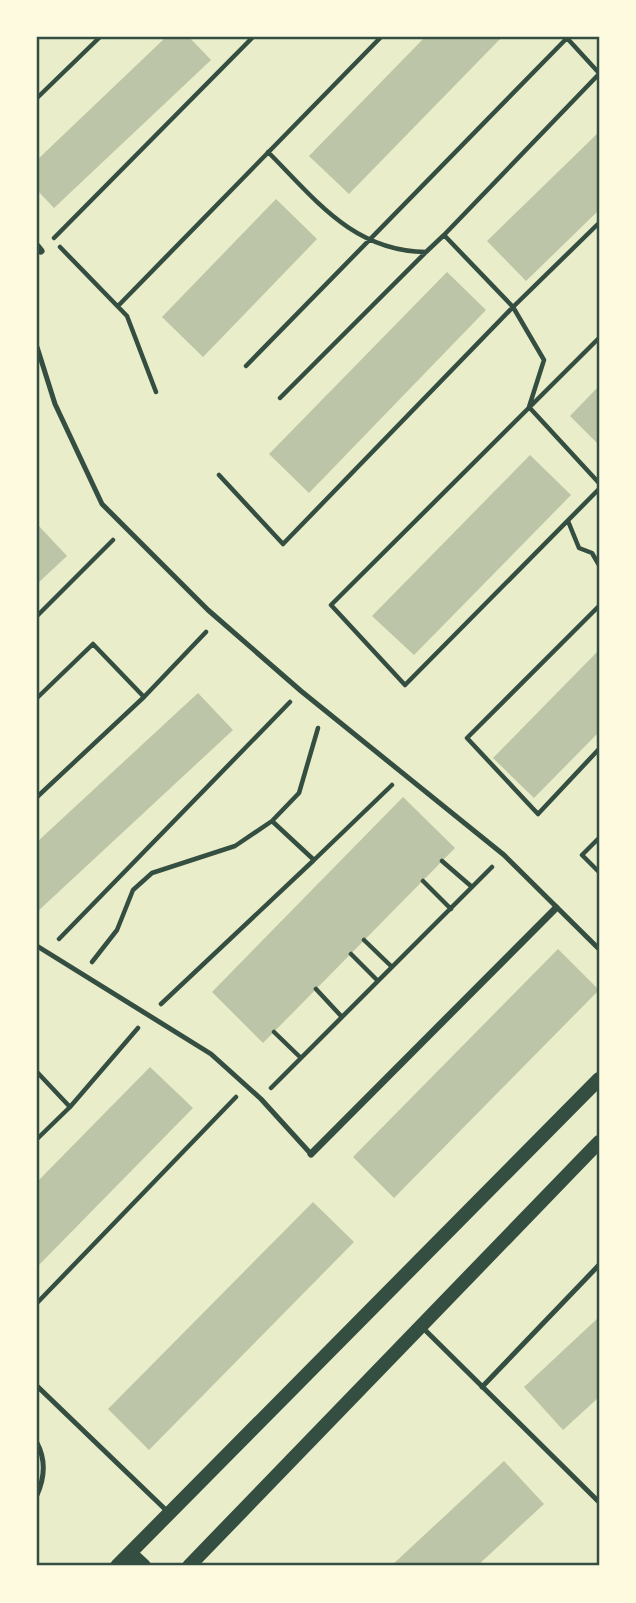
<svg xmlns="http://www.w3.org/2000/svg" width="636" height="1603" font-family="Arial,sans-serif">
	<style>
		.building { fill: #bcc5a7 }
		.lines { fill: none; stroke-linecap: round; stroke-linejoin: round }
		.path { stroke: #344e41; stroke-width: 4.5 }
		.service { stroke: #344e41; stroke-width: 5 }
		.minor { stroke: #344e41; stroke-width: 7 }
		.secondary { stroke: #344e41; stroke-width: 14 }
		.neatline { fill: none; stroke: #344e41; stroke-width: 2.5 }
	</style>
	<rect width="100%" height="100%" fill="#e9edc9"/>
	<!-- building -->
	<path class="building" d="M 166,37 L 189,37 L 211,60 L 54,208 L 37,190 L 37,160 Z
		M 425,37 L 502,37 L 349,194 L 309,156 Z
		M 599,132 L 599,210 L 526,281 L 487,241 Z
		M 276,199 L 317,239 L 203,357 L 162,317 Z
		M 447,272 L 486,310 L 309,493 L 269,454 Z
		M 599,386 L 599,445 L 570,416 Z
		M 530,455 L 571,495 L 414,655 L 372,616 Z
		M 37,524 L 67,556 L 37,584 Z
		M 599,650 L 599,732 L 534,798 L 493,758 Z
		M 198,693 L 233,730 L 37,912 L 37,842 Z
		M 403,797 L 455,848 L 263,1043 L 212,992 Z
		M 558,949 L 599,990 L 394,1198 L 353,1157 Z
		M 150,1067 L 193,1108 L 37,1267 L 37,1182 Z
		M 313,1202 L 354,1242 L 149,1450 L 108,1409 Z
		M 599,1317 L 599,1397 L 563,1430 L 524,1387 Z
		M 504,1461 L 544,1504 L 477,1566 L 391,1566 Z"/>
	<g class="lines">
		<!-- path -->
		<path class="path" d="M 566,37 L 599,73
			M 37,98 L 100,37
			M 599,223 L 513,307 L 544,360 L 529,407 L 599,483
			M 444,235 L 599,74
			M 54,238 L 253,37
			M 60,247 L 127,316 L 156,392
			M 118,306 L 381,37
			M 599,338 L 331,605 L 405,685 L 599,489
			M 246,366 L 568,37
			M 280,398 L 426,252
			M 219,475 L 283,544 L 513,307 L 444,235 L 426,252 C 353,251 316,200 268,152
			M 568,521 L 579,548 L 592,553 L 599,565
			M 599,606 L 467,738 L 538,814 L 599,749
			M 37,616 L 113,540
			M 37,698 L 93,644 L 144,697
			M 37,797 L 144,697 L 206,632
			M 599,838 L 582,855 L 599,872
			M 314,860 L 392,785
			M 442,861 L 472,887
			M 423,881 L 451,909
			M 59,939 L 290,702
			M 364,940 L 392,967
			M 351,954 L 378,981
			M 92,962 L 117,930 L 133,890 L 152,873 L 235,846 L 272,821 L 299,793 L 318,728
			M 316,989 L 342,1017
			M 161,1004 L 314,860 L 272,821
			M 274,1032 L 301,1058
			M 37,1072 L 70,1107 L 138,1028
			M 271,1088 L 492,867
			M 37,1139 L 70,1107
			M 37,1303 L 236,1097"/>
		<!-- service -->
		<path class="service" d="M 37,347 L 55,404 L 102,504 L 208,610 L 301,691 L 504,855 L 599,949
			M 37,946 L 211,1054 L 261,1099 L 311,1154
			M 422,1327 L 599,1502
			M 37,1386 L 168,1512
			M 482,1387 L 599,1265
			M 37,1443 C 46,1460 45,1477 37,1495"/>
		<!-- minor -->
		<path class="minor" d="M 37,246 L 41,251
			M 311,1154 L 556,908"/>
		<!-- secondary -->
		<path class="secondary" d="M 130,1553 L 144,1566
			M 117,1566 L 599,1079
			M 189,1566 L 599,1142"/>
	</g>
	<!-- border -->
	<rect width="636" height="1603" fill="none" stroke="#fefae0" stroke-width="77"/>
	<rect x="38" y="38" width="560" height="1526" class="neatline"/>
</svg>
